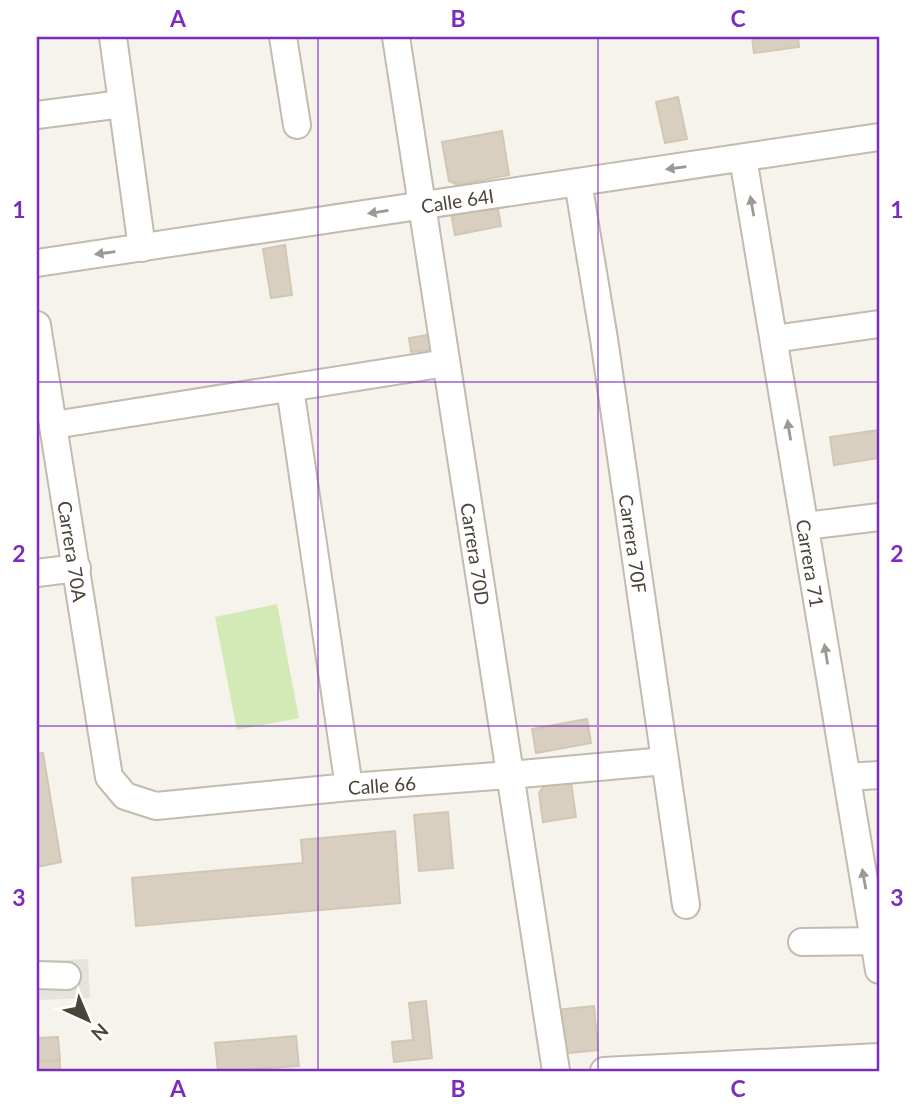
<svg xmlns="http://www.w3.org/2000/svg" width="916" height="1108" font-family="Lato,sans-serif">
	<style>
		.green { fill: #d2eab5 }
		.parking { fill: #e5e3e0 }
		.building { fill: #d8cfc1; stroke: #d3c7b4; stroke-width: 2 }
		.lines { fill: none; stroke-linecap: round; stroke-linejoin: round }
		.minor-casing { stroke: #c2bbae; stroke-width: 30 }
		.minor { stroke: #fff; stroke-width: 26 }
		.oneway { fill: #9c9892 }
		.grid { fill: none; stroke: #7b2cbf; stroke-width: 2; stroke-opacity: 0.55 }
		.labels { text-anchor: middle; dominant-baseline: central; stroke-width: 6; stroke-linejoin: round; paint-order: stroke }
		.street-label { font-size: 19px; fill: #4b4439; stroke: #fff }
		.neatline { fill: none; stroke: #7b2cbf; stroke-width: 2.5 }
		.grid-label { font-size: 23px; text-anchor: middle; font-weight: bold; fill: #7b2cbf }
	</style>
	<rect width="100%" height="100%" fill="#f6f3ec"/>
	<!-- green -->
	<path class="green" d="M 277,604 L 299,718 L 237,730 L 215,617 Z"/>
	<!-- parking -->
	<path class="parking" d="M 88,959 L 90,998 L 37,1000 L 37,961 Z"/>
	<!-- building -->
	<path class="building" d="M 752,37 L 798,37 L 799,47 L 754,53 Z
		M 678,97 L 687,139 L 665,143 L 656,102 Z
		M 502,131 L 509,175 L 458,185 L 449,181 L 442,142 Z
		M 497,204 L 501,226 L 455,235 L 451,213 Z
		M 285,245 L 292,295 L 271,298 L 263,249 Z
		M 434,334 L 436,344 L 428,350 L 411,352 L 409,338 Z
		M 879,430 L 879,458 L 834,465 L 830,437 Z
		M 587,719 L 591,743 L 536,753 L 532,729 Z
		M 43,753 L 61,862 L 37,867 L 37,754 Z
		M 571,782 L 576,817 L 543,822 L 539,793 L 544,786 Z
		M 448,812 L 453,868 L 419,871 L 414,815 Z
		M 395,831 L 400,903 L 136,926 L 132,878 L 303,863 L 301,840 Z
		M 426,1001 L 432,1058 L 394,1062 L 392,1042 L 413,1040 L 409,1003 Z
		M 594,1006 L 598,1050 L 560,1054 L 557,1010 Z
		M 296,1036 L 299,1066 L 218,1071 L 215,1043 Z
		M 58,1037 L 60,1060 L 37,1062 L 37,1038 Z
		M 60,1060 L 60,1071 L 37,1071 L 37,1062 Z"/>
	<g class="lines">
		<!-- minor casing -->
		<g class="minor-casing">
			<g id="minor">
				<path d="M 113,37 L 142,248"/>
				<path d="M 283,37 L 297,125"/>
				<path id="s1" d="M 396,37 L 556,1071"/>
				<path d="M 37,115 L 122,104"/>
				<path id="s2" d="M 743,158 L 879,970"/>
				<path id="s3" d="M 578,182 L 604,339 L 686,905"/>
				<path id="s4" d="M 37,263 L 879,137"/>
				<path id="s5" d="M 37,325 L 109,777 L 125,796 L 156,806 L 349,787 L 510,775 L 665,761"/>
				<path d="M 774,339 L 879,324"/>
				<path d="M 290,388 L 349,787"/>
				<path d="M 54,425 L 446,363"/>
				<path d="M 805,526 L 879,517"/>
				<path d="M 37,573 L 77,568"/>
				<path d="M 847,777 L 879,775"/>
				<path d="M 802,942 L 879,941"/>
				<path d="M 37,975 L 67,976"/>
				<path d="M 604,1071 L 879,1057"/>
			</g>
		</g>
		<!-- minor -->
		<use href="#minor" class="minor"/>
	</g>
	<!-- one-way arrows -->
	<defs><path id="oneway-solid" d="M-6-.8H1V-3.2L6.5 0L1 3.2V.8H-6Z" transform="scale(1.75)"/></defs>
	<g class="oneway">
		<use href="#oneway-solid" transform="translate(676 168) rotate(172)"/>
		<use href="#oneway-solid" transform="translate(752 206) rotate(-100)"/>
		<use href="#oneway-solid" transform="translate(378 212) rotate(171)"/>
		<use href="#oneway-solid" transform="translate(105 253) rotate(172)"/>
		<use href="#oneway-solid" transform="translate(789 430) rotate(-99)"/>
		<use href="#oneway-solid" transform="translate(826 654) rotate(-99)"/>
		<use href="#oneway-solid" transform="translate(864 879) rotate(-100)"/>
	</g>
	<!-- grid -->
	<path class="grid" d="M 318,37 L 318,1071M 598,37 L 598,1071M 37,382 L 879,382M 37,726 L 879,726"/>
	<g class="labels">
		<!-- street labels -->
		<g class="street-label">
			<text stroke="none"><textPath href="#s4" startOffset="425">Calle 64I</textPath></text>
			<text stroke="none"><textPath href="#s3" startOffset="366">Carrera 70F</textPath></text>
			<text stroke="none"><textPath href="#s5" startOffset="229">Carrera 70A</textPath></text>
			<text stroke="none"><textPath href="#s1" startOffset="523">Carrera 70D</textPath></text>
			<text stroke="none"><textPath href="#s2" startOffset="411">Carrera 71</textPath></text>
			<text stroke="none"><textPath href="#s5" startOffset="742">Calle 66</textPath></text>
		</g>
	</g>
	<!-- border -->
	<rect width="916" height="1108" fill="none" stroke="#ffffff" stroke-width="77"/>
	<!-- north arrow -->
	<g transform="translate(88 1020) rotate(136)" stroke="#ffffff" stroke-width="5" paint-order="stroke">
	<path d="M0-5L12 26L0 18L-12 26Z" fill="#4b4439"/>
	<text y="-10" font-size="19" font-weight="bold" text-anchor="middle" fill="#4b4439">N</text>
	</g>
	<rect x="38" y="38" width="840" height="1032" class="neatline"/>
	<g class="grid-label">
		<text x="178" y="27">A</text>
		<text x="458" y="27">B</text>
		<text x="738" y="27">C</text>
		<text x="19" y="218">1</text>
		<text x="897" y="218">1</text>
		<text x="19" y="562">2</text>
		<text x="897" y="562">2</text>
		<text x="19" y="906">3</text>
		<text x="897" y="906">3</text>
		<text x="178" y="1097">A</text>
		<text x="458" y="1097">B</text>
		<text x="738" y="1097">C</text>
	</g>
</svg>
